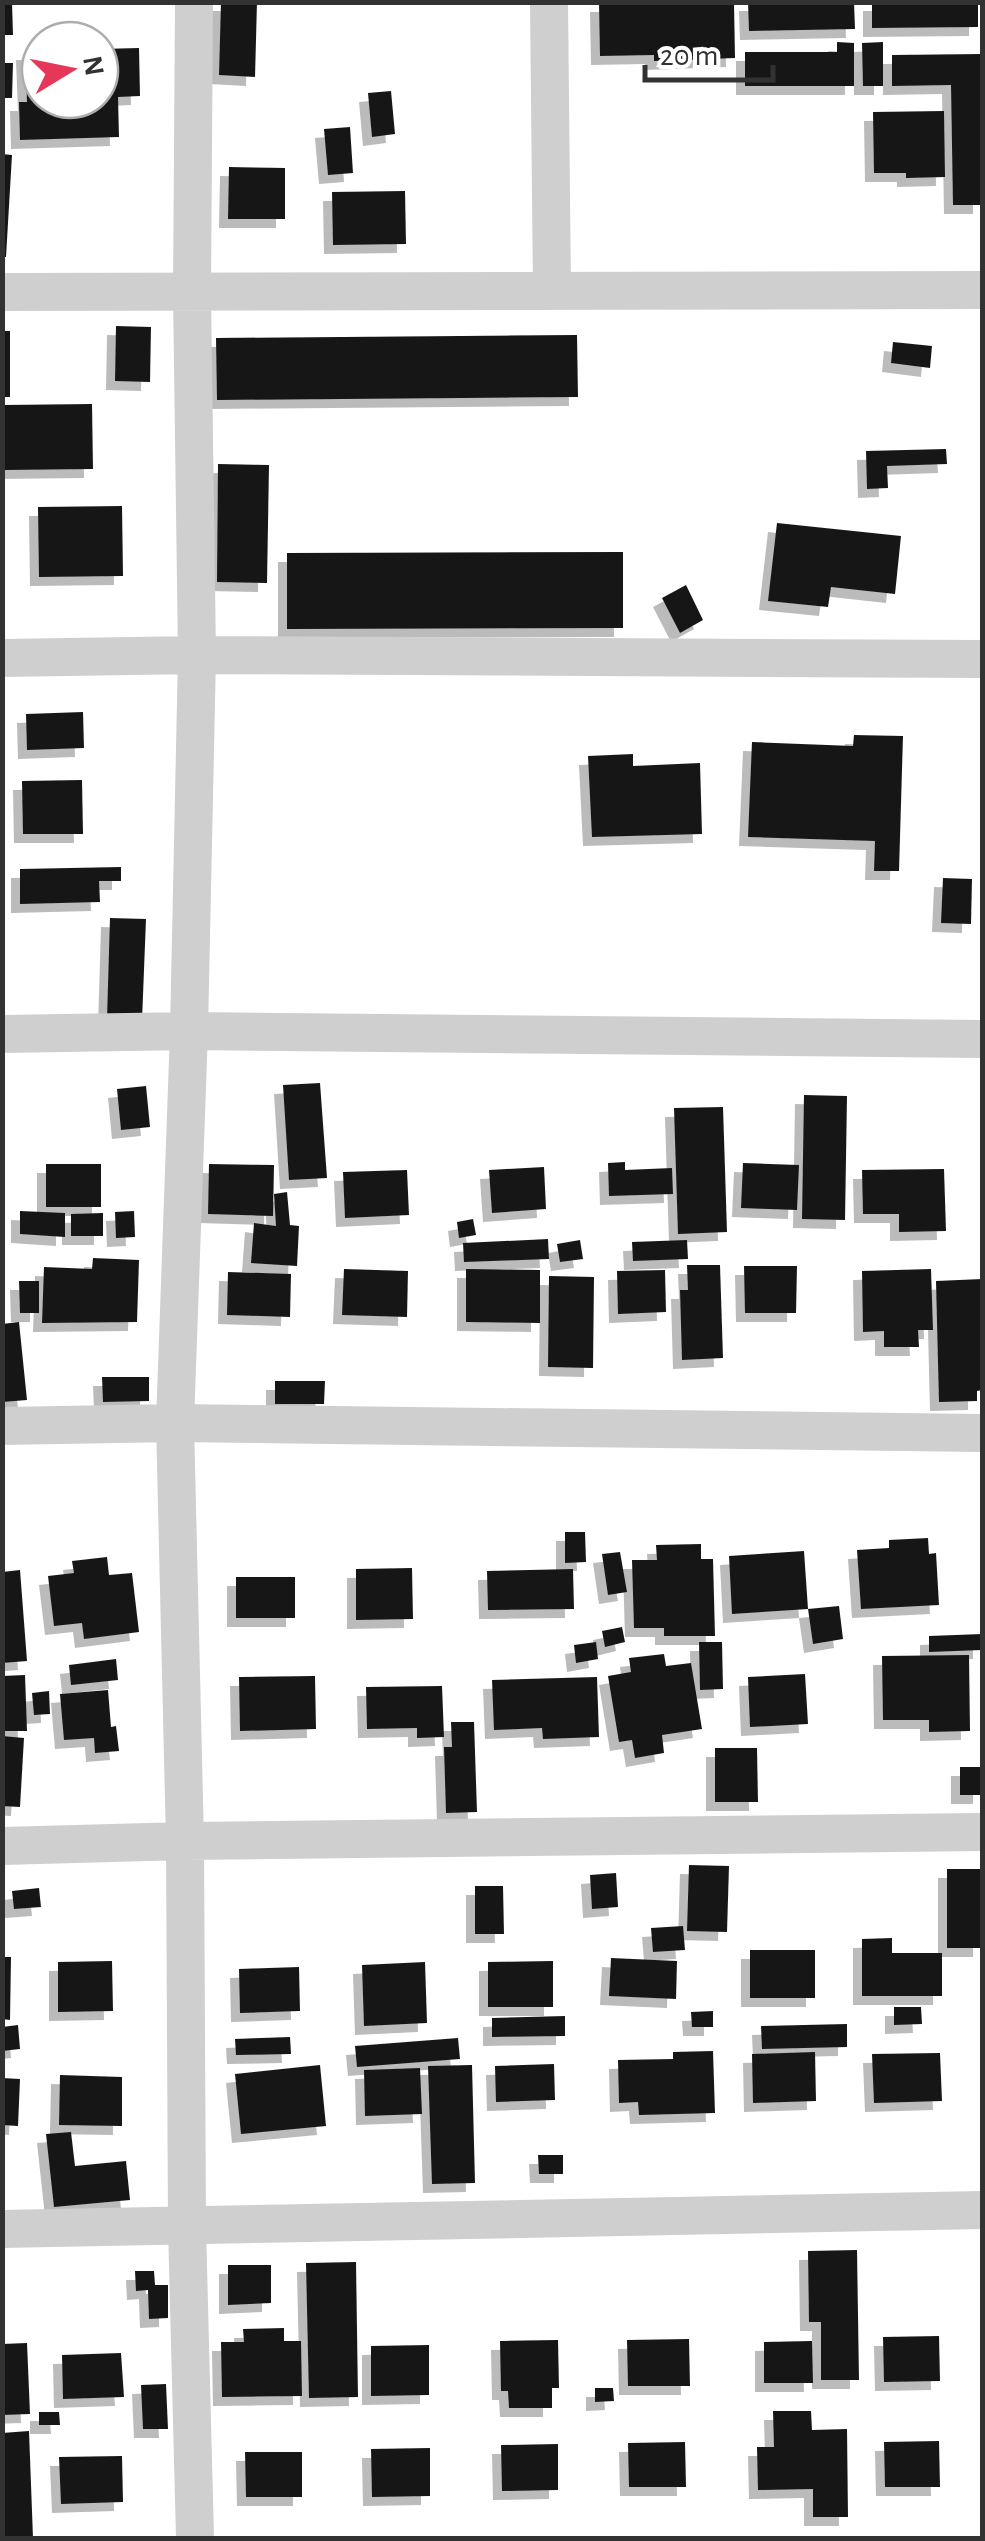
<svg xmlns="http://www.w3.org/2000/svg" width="985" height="2541" font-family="'Alegreya Sans',sans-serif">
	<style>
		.building { fill: #191919; filter: url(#shadow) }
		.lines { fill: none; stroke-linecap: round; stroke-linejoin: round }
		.minor { stroke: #cfcfcf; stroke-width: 38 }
	</style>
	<defs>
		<filter id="shadow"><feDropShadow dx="-9" dy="9" stdDeviation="0" flood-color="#0004"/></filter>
	</defs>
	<rect width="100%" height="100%" fill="#fff"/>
	<!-- building -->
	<path class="building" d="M 2,2 L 12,2 L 13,35 L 2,35 Z
		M 221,2 L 257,2 L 255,77 L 219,75 Z
		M 748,2 L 854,2 L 855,29 L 749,31 Z
		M 872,2 L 978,2 L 978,27 L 872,28 Z
		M 599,3 L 734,3 L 735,58 L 654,61 L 654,55 L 600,56 Z
		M 837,42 L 854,43 L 854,86 L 745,86 L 745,52 L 837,52 Z
		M 883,42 L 883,86 L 863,86 L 862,43 Z
		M 139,48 L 140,96 L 118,97 L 119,137 L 20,140 L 19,102 L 27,102 L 25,51 L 40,51 L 40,100 L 100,100 L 100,49 Z
		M 982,54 L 982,205 L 953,205 L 951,85 L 892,86 L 892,55 Z
		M 2,63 L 13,63 L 12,98 L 2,98 Z
		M 391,91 L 395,134 L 372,137 L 368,93 Z
		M 944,111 L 945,177 L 906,178 L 906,173 L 874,173 L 873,112 Z
		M 350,127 L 353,173 L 328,175 L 324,129 Z
		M 2,154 L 12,155 L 6,257 L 2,257 Z
		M 229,167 L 285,168 L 285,219 L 228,219 Z
		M 405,191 L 406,244 L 333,245 L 332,192 Z
		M 116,326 L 151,327 L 150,382 L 115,381 Z
		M 2,331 L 10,331 L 10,397 L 2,397 Z
		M 577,335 L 578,397 L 217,400 L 216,338 Z
		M 893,342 L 932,346 L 930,368 L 891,363 Z
		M 92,404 L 93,469 L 5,470 L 4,405 Z
		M 946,449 L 947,464 L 887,466 L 888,488 L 867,489 L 866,451 Z
		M 218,464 L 269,465 L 267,583 L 217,582 Z
		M 122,506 L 123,576 L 39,577 L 38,507 Z
		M 777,523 L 901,536 L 895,594 L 831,587 L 828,607 L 768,601 Z
		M 623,552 L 623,628 L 287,629 L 287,553 Z
		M 686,585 L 703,620 L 680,633 L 662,598 Z
		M 83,712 L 84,748 L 27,750 L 26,714 Z
		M 854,735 L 903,736 L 899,871 L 874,871 L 875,841 L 748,837 L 752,742 L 853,746 Z
		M 633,754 L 633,766 L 700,763 L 702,834 L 592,837 L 588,756 Z
		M 82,780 L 83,834 L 23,834 L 22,781 Z
		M 121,867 L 121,881 L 99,881 L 100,902 L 20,904 L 20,869 Z
		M 943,878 L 972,879 L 971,924 L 941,923 Z
		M 110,918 L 146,919 L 142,1021 L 107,1019 Z
		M 320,1083 L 327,1178 L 289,1180 L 283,1085 Z
		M 146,1086 L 150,1127 L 121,1130 L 117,1089 Z
		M 804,1095 L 847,1096 L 845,1220 L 802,1219 Z
		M 723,1107 L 727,1232 L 678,1234 L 674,1108 Z
		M 625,1162 L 625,1170 L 672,1168 L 673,1194 L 609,1196 L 608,1163 Z
		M 743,1163 L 799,1165 L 797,1210 L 741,1208 Z
		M 46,1164 L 101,1164 L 101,1207 L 46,1207 Z
		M 209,1164 L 274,1165 L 273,1216 L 208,1214 Z
		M 544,1167 L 546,1209 L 492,1213 L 489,1170 Z
		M 944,1169 L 946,1231 L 899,1232 L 899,1214 L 863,1214 L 862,1170 Z
		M 407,1170 L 409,1215 L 345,1218 L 343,1172 Z
		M 287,1192 L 290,1225 L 299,1226 L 297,1266 L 251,1263 L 254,1223 L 276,1226 L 274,1194 Z
		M 20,1211 L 65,1213 L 65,1237 L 20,1234 Z
		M 134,1211 L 135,1237 L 116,1238 L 115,1212 Z
		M 103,1213 L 103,1236 L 71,1236 L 71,1214 Z
		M 473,1219 L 476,1235 L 459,1238 L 457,1222 Z
		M 548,1239 L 549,1259 L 464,1262 L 463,1243 Z
		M 580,1240 L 583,1259 L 560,1262 L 557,1244 Z
		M 687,1240 L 688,1259 L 633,1261 L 632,1242 Z
		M 93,1258 L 139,1260 L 137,1322 L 42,1323 L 44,1267 L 92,1269 Z
		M 687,1265 L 720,1265 L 723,1358 L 682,1360 L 680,1290 L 688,1290 Z
		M 744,1266 L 797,1266 L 796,1313 L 745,1313 Z
		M 344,1269 L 408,1271 L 407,1317 L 342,1315 Z
		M 466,1269 L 540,1270 L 540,1323 L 466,1322 Z
		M 931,1269 L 933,1330 L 918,1330 L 919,1347 L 884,1347 L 884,1331 L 863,1332 L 862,1271 Z
		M 665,1270 L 666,1312 L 618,1314 L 617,1271 Z
		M 228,1272 L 291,1274 L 290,1317 L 227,1315 Z
		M 549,1276 L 594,1277 L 593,1368 L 548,1367 Z
		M 982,1279 L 982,1390 L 977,1391 L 977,1401 L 939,1402 L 936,1281 Z
		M 19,1281 L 39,1281 L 39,1313 L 20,1313 Z
		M 19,1322 L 27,1400 L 2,1402 L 2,1324 Z
		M 102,1377 L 149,1377 L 149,1401 L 103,1402 Z
		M 275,1381 L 325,1381 L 324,1404 L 275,1404 Z
		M 565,1532 L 585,1532 L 586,1562 L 565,1563 Z
		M 928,1538 L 929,1554 L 936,1553 L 939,1605 L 861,1609 L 857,1550 L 889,1548 L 889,1540 Z
		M 701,1544 L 701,1559 L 713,1559 L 715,1636 L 664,1636 L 664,1628 L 634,1628 L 632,1560 L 657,1560 L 656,1545 Z
		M 804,1551 L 808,1609 L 732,1614 L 729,1556 Z
		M 620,1552 L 627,1592 L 608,1595 L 602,1554 Z
		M 107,1557 L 109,1575 L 132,1573 L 139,1632 L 84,1639 L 82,1623 L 54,1626 L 48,1576 L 74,1573 L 72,1561 Z
		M 412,1568 L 413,1619 L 356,1620 L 356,1569 Z
		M 573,1569 L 574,1609 L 488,1610 L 487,1571 Z
		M 20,1570 L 27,1661 L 2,1663 L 2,1572 Z
		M 236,1577 L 295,1577 L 295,1618 L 236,1618 Z
		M 839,1606 L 843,1639 L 813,1644 L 808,1609 Z
		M 622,1627 L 625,1642 L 605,1647 L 602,1631 Z
		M 982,1634 L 982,1650 L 929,1652 L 929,1636 Z
		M 596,1642 L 598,1659 L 576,1663 L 574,1645 Z
		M 699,1642 L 722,1642 L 723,1689 L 700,1690 Z
		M 664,1654 L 666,1666 L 691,1663 L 702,1729 L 662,1735 L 664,1753 L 635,1758 L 632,1740 L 619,1742 L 608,1676 L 631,1672 L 629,1658 Z
		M 969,1655 L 970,1731 L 929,1732 L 929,1720 L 883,1720 L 882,1656 Z
		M 116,1659 L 118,1680 L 71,1685 L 69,1665 Z
		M 805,1674 L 808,1724 L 750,1727 L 748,1677 Z
		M 25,1675 L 27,1731 L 2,1731 L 2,1676 Z
		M 315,1676 L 316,1729 L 240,1731 L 239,1677 Z
		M 597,1677 L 599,1737 L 543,1739 L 542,1728 L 494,1730 L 492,1680 Z
		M 442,1686 L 444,1737 L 417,1738 L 417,1728 L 367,1729 L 366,1687 Z
		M 108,1690 L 111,1727 L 116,1726 L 119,1751 L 95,1753 L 94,1738 L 64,1740 L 60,1694 Z
		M 49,1691 L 50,1714 L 34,1715 L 32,1693 Z
		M 451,1722 L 474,1722 L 477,1812 L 446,1813 L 444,1747 L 452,1747 Z
		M 2,1736 L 24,1738 L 20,1807 L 2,1806 Z
		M 715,1748 L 757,1748 L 758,1802 L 715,1802 Z
		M 960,1767 L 982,1767 L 982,1795 L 960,1795 Z
		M 689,1865 L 729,1866 L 727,1932 L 687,1931 Z
		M 947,1869 L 982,1869 L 982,1948 L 947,1948 Z
		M 616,1873 L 618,1907 L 592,1909 L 590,1875 Z
		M 475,1886 L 503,1886 L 504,1934 L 475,1934 Z
		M 39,1888 L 41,1907 L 14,1909 L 12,1891 Z
		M 683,1926 L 685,1950 L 653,1952 L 651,1928 Z
		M 892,1938 L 892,1953 L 942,1953 L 942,1996 L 862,1996 L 862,1939 Z
		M 750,1950 L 815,1950 L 815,1998 L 750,1998 Z
		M 2,1957 L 11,1957 L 10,2020 L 2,2019 Z
		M 611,1958 L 677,1961 L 676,1999 L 609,1996 Z
		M 112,1961 L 113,2011 L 58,2012 L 58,1962 Z
		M 553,1961 L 553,2007 L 488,2007 L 488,1962 Z
		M 425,1962 L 427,2023 L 364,2026 L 362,1965 Z
		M 299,1967 L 300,2011 L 240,2013 L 239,1969 Z
		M 894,2007 L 921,2007 L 922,2024 L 894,2025 Z
		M 713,2011 L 713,2027 L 692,2027 L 691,2012 Z
		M 565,2016 L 565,2036 L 492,2037 L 492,2018 Z
		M 847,2024 L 847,2047 L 762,2049 L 761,2026 Z
		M 18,2025 L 20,2049 L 2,2051 L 2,2027 Z
		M 290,2037 L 291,2054 L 236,2055 L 235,2039 Z
		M 458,2038 L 460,2059 L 357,2067 L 355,2046 Z
		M 713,2051 L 715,2113 L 639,2115 L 638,2102 L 619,2103 L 618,2060 L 673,2059 L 673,2052 Z
		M 815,2052 L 816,2101 L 753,2103 L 752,2054 Z
		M 940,2053 L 942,2101 L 874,2103 L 872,2054 Z
		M 554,2064 L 555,2100 L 496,2102 L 495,2066 Z
		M 320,2065 L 326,2126 L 241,2134 L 235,2074 Z
		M 472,2065 L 475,2183 L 432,2184 L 428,2066 Z
		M 420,2068 L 422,2114 L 365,2116 L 364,2070 Z
		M 60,2075 L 122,2077 L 122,2126 L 59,2125 Z
		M 2,2078 L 20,2079 L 18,2126 L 2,2125 Z
		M 71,2132 L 75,2166 L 126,2161 L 130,2200 L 54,2207 L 46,2134 Z
		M 538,2155 L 563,2155 L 563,2174 L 539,2174 Z
		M 857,2250 L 859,2380 L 821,2380 L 821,2322 L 809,2322 L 808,2251 Z
		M 356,2262 L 358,2397 L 309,2398 L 306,2263 Z
		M 228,2265 L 271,2265 L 271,2303 L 228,2305 Z
		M 135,2271 L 154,2271 L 155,2285 L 168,2285 L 168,2318 L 149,2319 L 148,2290 L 136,2291 Z
		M 284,2328 L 284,2341 L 301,2341 L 302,2396 L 222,2397 L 221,2342 L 244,2342 L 243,2329 Z
		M 939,2336 L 940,2381 L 884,2382 L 883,2337 Z
		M 689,2339 L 690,2386 L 628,2386 L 627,2340 Z
		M 558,2340 L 559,2388 L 552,2388 L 552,2408 L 509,2408 L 508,2391 L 501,2391 L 500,2341 Z
		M 812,2341 L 813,2383 L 764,2383 L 764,2342 Z
		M 27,2343 L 30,2414 L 2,2415 L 2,2344 Z
		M 429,2345 L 429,2395 L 371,2396 L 371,2346 Z
		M 121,2353 L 124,2397 L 63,2399 L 62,2355 Z
		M 166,2384 L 168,2429 L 143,2429 L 141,2385 Z
		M 595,2388 L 613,2388 L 614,2401 L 595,2402 Z
		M 773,2411 L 811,2411 L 812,2430 L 847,2429 L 848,2517 L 813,2517 L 813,2489 L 758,2490 L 757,2447 L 774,2447 Z
		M 39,2412 L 59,2412 L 60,2425 L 39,2425 Z
		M 29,2431 L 33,2538 L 2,2538 L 2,2433 Z
		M 939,2441 L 940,2487 L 885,2487 L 884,2442 Z
		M 685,2442 L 686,2487 L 629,2487 L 628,2443 Z
		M 558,2444 L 558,2490 L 502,2491 L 501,2445 Z
		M 430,2448 L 430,2496 L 372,2497 L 371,2449 Z
		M 245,2452 L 302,2452 L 302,2497 L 246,2497 Z
		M 122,2456 L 123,2502 L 61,2504 L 59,2457 Z"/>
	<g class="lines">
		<!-- minor -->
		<path class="minor" d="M 194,2 L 192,293 L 197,655 L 189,1031 L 175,1423 L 185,1841 L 187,2227 L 195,2538
			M 549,2 L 552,291
			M 2,292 L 982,290
			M 2,658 L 197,655 L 982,659
			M 2,1034 L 189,1031 L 982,1039
			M 2,1426 L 175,1423 L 982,1433
			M 2,1846 L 185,1841 L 982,1832
			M 2,2229 L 982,2210"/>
	</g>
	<!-- border -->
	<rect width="985" height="2541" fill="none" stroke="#323232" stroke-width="10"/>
	<!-- north arrow -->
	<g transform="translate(70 70) rotate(80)"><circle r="48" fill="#ffffff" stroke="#adadad" stroke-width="2.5"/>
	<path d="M0-8L18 38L0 25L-18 38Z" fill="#e63759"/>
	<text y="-15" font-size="28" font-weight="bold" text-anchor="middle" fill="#323232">N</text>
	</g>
	<!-- scale -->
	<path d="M645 65v15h128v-15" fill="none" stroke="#323232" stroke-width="5"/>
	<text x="660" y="65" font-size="30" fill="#323232" stroke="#ffffff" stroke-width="8" paint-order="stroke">20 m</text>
</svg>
